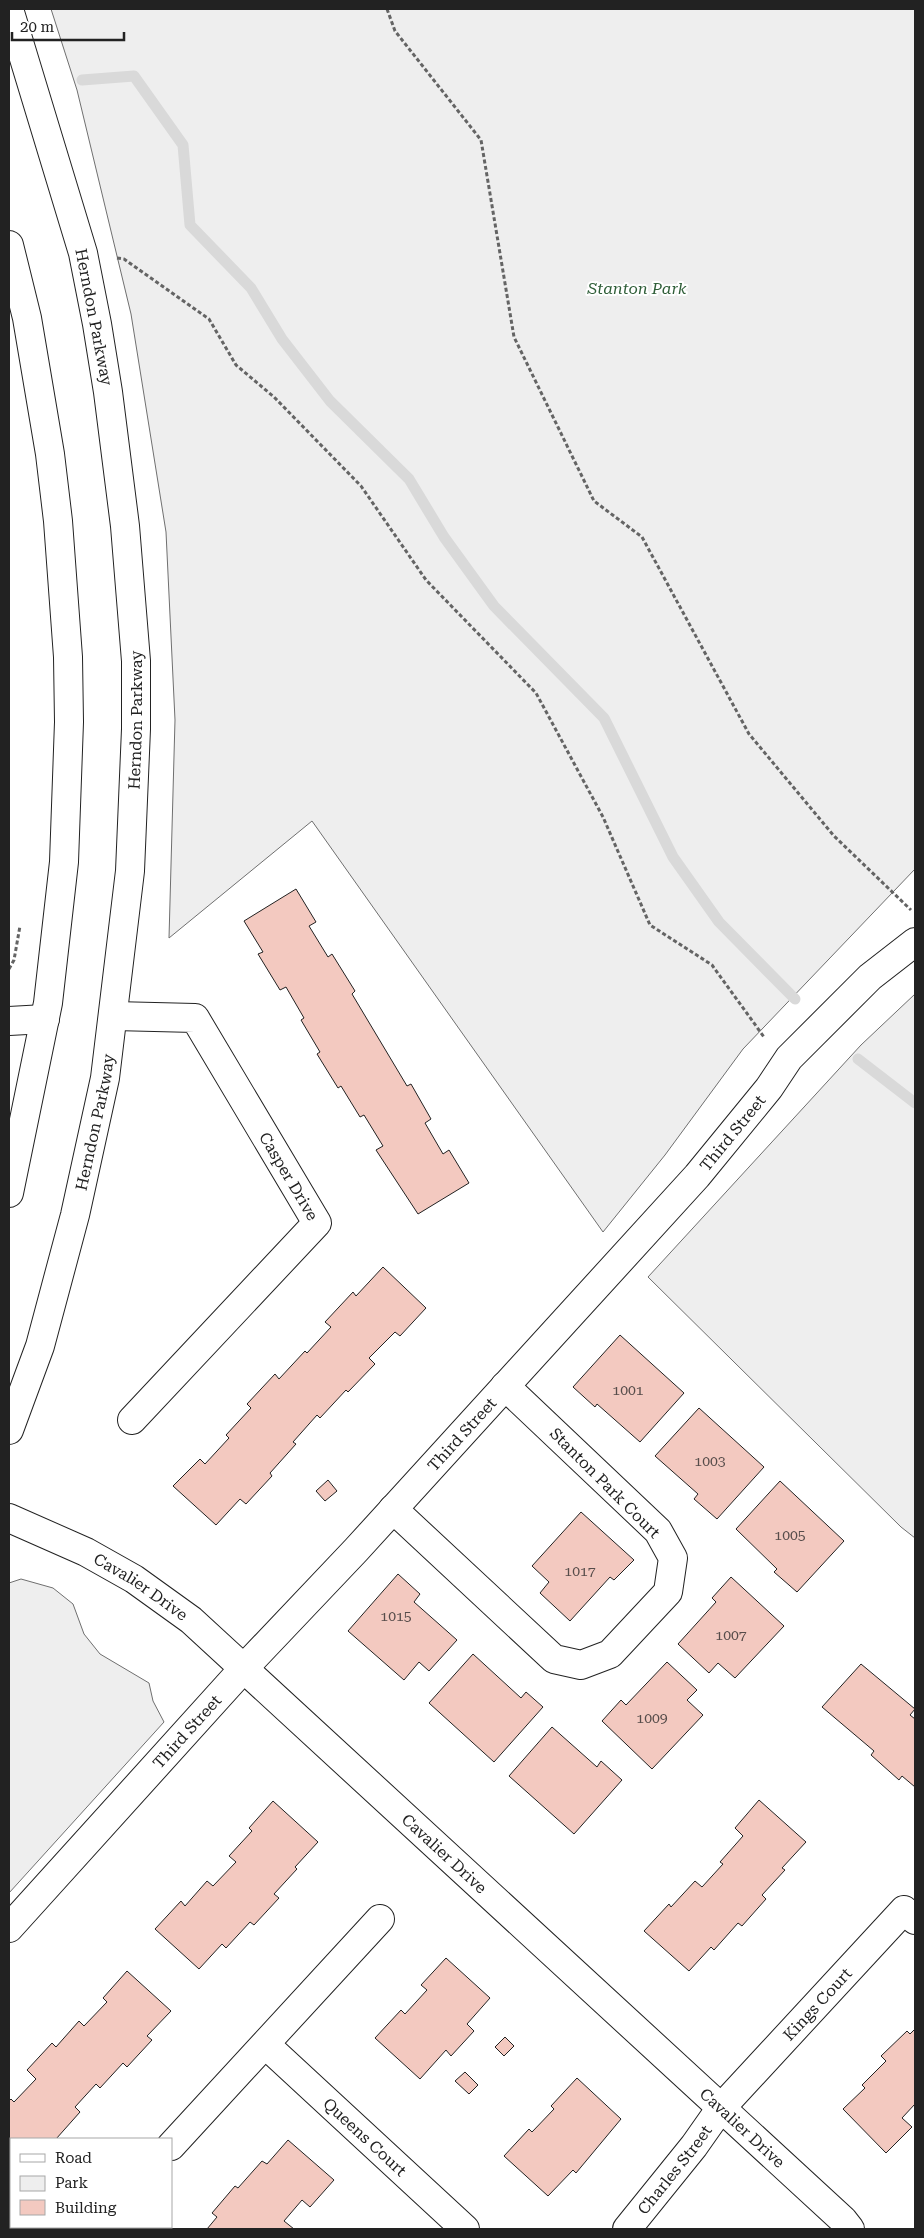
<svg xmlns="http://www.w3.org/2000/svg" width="924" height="2238" font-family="'Roboto Serif',serif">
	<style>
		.green { fill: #eee; stroke: #6f6f6f }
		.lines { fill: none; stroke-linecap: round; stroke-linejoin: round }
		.stream { stroke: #d9d9d9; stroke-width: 11 }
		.building { fill: #f3c9c0; stroke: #222 }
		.minor-casing { stroke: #222; stroke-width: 30 }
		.secondary-casing { stroke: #222; stroke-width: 30 }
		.path { stroke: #646464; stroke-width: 3; stroke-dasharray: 4 2.5; stroke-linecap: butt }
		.minor { stroke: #fff; stroke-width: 28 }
		.secondary { stroke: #fff; stroke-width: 28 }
		.labels { text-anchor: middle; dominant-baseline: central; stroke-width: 4; stroke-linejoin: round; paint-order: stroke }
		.number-label { font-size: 14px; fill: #564c4a }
		.park-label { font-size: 16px; font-style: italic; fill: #2f5e38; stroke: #fff }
		.street-label { font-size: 16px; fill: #222; stroke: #fff }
	</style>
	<rect width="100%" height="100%" fill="#fff"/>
	<!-- green -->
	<path class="green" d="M 51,9 L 915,9 L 915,869 L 743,1049 L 665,1155 L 603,1232 L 312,821 L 169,938 L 175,720 L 166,532 L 131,314 L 77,90 Z
		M 915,994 L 915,1538 L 901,1527 L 648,1277 L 861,1045 Z
		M 21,1579 L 53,1588 L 73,1604 L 84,1634 L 100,1654 L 149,1683 L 153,1701 L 164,1722 L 9,1893 L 9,1583 Z"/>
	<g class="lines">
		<!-- stream -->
		<path class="stream" d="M 82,80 L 134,76 L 183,145 L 190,225 L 251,288 L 282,339 L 330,401 L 409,479 L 444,537 L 494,606 L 604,718 L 673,857 L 719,922 L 795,999
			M 858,1059 L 915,1103"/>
	</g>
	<!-- building -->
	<path class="building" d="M 296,889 L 316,922 L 309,926 L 328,957 L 332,954 L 355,991 L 352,994 L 407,1086 L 411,1084 L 431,1119 L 425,1123 L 443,1154 L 449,1150 L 469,1183 L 418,1214 L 376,1150 L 383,1146 L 364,1115 L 360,1117 L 341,1086 L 338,1088 L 317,1054 L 320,1052 L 301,1020 L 304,1018 L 286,987 L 280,990 L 258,954 L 263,952 L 244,921 Z
		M 383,1267 L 426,1308 L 400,1336 L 395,1332 L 369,1358 L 375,1364 L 348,1392 L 346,1390 L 320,1418 L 317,1415 L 293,1442 L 296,1444 L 270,1473 L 272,1476 L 246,1504 L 240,1499 L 216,1525 L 173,1486 L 200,1459 L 205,1464 L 229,1438 L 226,1435 L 251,1408 L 247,1404 L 275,1374 L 279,1379 L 305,1351 L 307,1353 L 331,1327 L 325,1322 L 353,1292 L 356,1296 Z
		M 620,1335 L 684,1393 L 640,1442 L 597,1404 L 595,1407 L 573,1387 Z
		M 699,1408 L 764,1467 L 717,1519 L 694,1499 L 698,1494 L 655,1456 Z
		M 328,1480 L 337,1491 L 325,1501 L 316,1491 Z
		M 780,1481 L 844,1541 L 797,1592 L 774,1572 L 777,1569 L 736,1529 Z
		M 581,1512 L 634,1560 L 614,1580 L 610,1577 L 570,1621 L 540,1593 L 549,1582 L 532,1566 Z
		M 398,1574 L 420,1594 L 414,1602 L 457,1640 L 429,1671 L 419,1662 L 404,1680 L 348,1631 Z
		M 731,1577 L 784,1626 L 735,1678 L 718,1663 L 709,1673 L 678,1644 L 716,1602 L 712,1598 Z
		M 473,1654 L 521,1698 L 526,1692 L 543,1707 L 494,1762 L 429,1703 Z
		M 667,1662 L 697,1690 L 687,1700 L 703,1715 L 652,1769 L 602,1721 L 621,1700 L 626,1705 Z
		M 861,1664 L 915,1709 L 910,1715 L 915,1719 L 915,1787 L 902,1776 L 899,1780 L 871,1755 L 874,1751 L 822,1707 Z
		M 552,1727 L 597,1767 L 601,1761 L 622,1780 L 574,1834 L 509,1776 Z
		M 759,1800 L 806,1842 L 782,1868 L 785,1870 L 762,1895 L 766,1899 L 742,1926 L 738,1923 L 714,1950 L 711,1947 L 689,1971 L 644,1931 L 669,1904 L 671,1907 L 695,1881 L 702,1887 L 723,1864 L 720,1862 L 743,1836 L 735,1828 Z
		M 273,1801 L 318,1842 L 295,1867 L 297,1869 L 274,1894 L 279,1898 L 254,1925 L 250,1922 L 226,1948 L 222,1944 L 199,1969 L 155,1929 L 181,1901 L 185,1906 L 207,1881 L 213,1886 L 236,1862 L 229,1856 L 252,1831 L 249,1828 Z
		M 446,1958 L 490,1998 L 467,2024 L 474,2031 L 451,2056 L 446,2050 L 420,2079 L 375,2038 L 401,2010 L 405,2014 L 427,1990 L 421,1985 Z
		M 127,1971 L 171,2011 L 147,2036 L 152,2040 L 127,2067 L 123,2063 L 100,2088 L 96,2084 L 75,2107 L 80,2112 L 56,2139 L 11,2139 L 11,2187 L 9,2190 L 9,2101 L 11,2099 L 14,2102 L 36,2079 L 27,2070 L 52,2043 L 56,2047 L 79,2021 L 84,2026 L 107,2002 L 103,1998 Z
		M 915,2029 L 915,2104 L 902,2118 L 912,2127 L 886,2153 L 843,2109 L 865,2088 L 862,2085 L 886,2061 L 881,2056 L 907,2031 L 910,2034 Z
		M 505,2037 L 514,2046 L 504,2056 L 495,2047 Z
		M 465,2072 L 478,2085 L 469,2094 L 455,2081 Z
		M 577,2078 L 621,2119 L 576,2173 L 573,2170 L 548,2196 L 504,2156 L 529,2129 L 532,2132 L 554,2109 L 551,2106 Z
		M 288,2140 L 334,2180 L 310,2207 L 302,2200 L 284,2221 L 294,2229 L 207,2229 L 217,2217 L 212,2213 L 235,2186 L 238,2188 L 262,2161 L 267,2164 Z"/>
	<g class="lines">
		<!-- minor casing -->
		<g class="minor-casing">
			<g id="minor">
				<path id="s1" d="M 114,1016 L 195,1018 L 317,1223 L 132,1420"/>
				<path d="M 9,1021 L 45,1019"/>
				<path d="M 393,1509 L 554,1659 L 581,1665 L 610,1654 L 668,1592 L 673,1558 L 658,1531 L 505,1386"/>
				<path id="s2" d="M 9,1518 L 86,1552 L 134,1579 L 191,1620 L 843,2220 L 850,2229"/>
				<path id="s3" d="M 9,1928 L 244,1668 L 356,1550 L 697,1176 L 769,1088 L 789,1058 L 870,977 L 915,942"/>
				<path id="s4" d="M 266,2045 L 465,2229"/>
				<path d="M 171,2146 L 380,1919"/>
				<path d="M 93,2229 L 96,2227"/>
				<path id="s5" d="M 627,2229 L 694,2146 L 720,2109 L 904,1910 L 915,1920"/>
			</g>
		</g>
		<!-- secondary casing -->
		<g class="secondary-casing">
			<g id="secondary">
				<path d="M 9,245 L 27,318 L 50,454 L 58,521 L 68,657 L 69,722 L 64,862 L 48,1003 L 9,1193"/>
				<path id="s6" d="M 9,1430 L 40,1346 L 75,1215 L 105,1078 L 130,871 L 136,729 L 136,661 L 125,526 L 108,392 L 97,324 L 83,253 L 9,9"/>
			</g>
		</g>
		<!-- path -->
		<path class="path" d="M 387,9 L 395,31 L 481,140 L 514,337 L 594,501 L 642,537 L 749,734 L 834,836 L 911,910
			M 117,258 L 124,259 L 209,319 L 236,365 L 274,397 L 361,486 L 426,580 L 536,693 L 603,817 L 650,925 L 712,965 L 764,1037
			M 9,969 L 14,960 L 20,926"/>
		<!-- minor -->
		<use href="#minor" class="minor"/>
		<!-- secondary -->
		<use href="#secondary" class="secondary"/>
	</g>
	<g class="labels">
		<!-- number labels -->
		<g class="number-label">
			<text x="628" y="1390">1001</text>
			<text x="710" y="1461">1003</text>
			<text x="790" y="1535">1005</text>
			<text x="580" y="1571">1017</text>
			<text x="396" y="1616">1015</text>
			<text x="731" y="1635">1007</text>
			<text x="652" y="1718">1009</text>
		</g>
		<!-- park labels -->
		<g class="park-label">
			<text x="637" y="288">Stanton Park</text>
		</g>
		<!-- street labels -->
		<g class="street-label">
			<text transform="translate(94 317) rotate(79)">Herndon Parkway</text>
			<text stroke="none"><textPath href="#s6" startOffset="725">Herndon Parkway</textPath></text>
			<text stroke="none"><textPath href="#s6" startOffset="320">Herndon Parkway</textPath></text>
			<text stroke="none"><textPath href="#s3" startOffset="1075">Third Street</textPath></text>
			<text stroke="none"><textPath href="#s1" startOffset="265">Casper Drive</textPath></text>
			<text stroke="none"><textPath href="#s3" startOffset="670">Third Street</textPath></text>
			<text transform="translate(605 1483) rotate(45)">Stanton Park Court</text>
			<text stroke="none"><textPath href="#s2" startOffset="149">Cavalier Drive</textPath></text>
			<text stroke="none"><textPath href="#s3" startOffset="265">Third Street</textPath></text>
			<text stroke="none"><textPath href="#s2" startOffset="554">Cavalier Drive</textPath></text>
			<text stroke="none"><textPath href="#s5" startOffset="295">Kings Court</textPath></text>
			<text stroke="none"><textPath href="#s2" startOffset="959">Cavalier Drive</textPath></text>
			<text stroke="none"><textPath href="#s4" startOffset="135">Queens Court</textPath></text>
			<text stroke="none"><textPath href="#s5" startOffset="76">Charles Street</textPath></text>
		</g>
	</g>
	<!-- border -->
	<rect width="924" height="2238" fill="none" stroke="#222222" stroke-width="20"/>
	<!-- legend -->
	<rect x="10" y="2138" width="162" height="90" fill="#ffffff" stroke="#a7a7a7"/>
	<rect x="20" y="2154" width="25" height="8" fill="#ffffff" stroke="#a7a7a7"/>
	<text x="55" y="2163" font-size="15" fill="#222222">Road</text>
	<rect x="20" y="2176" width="25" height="15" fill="#eeeeee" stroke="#a7a7a7"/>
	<text x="55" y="2188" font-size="15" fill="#222222">Park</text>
	<rect x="20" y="2200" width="25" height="15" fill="#f3c9c0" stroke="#a7a7a7"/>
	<text x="55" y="2213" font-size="15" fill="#222222">Building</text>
	<!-- scale -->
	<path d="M12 32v8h112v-8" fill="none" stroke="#222222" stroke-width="2.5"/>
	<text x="20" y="32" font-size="15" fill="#222222" stroke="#ffffff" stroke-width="4" paint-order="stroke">20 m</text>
</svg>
